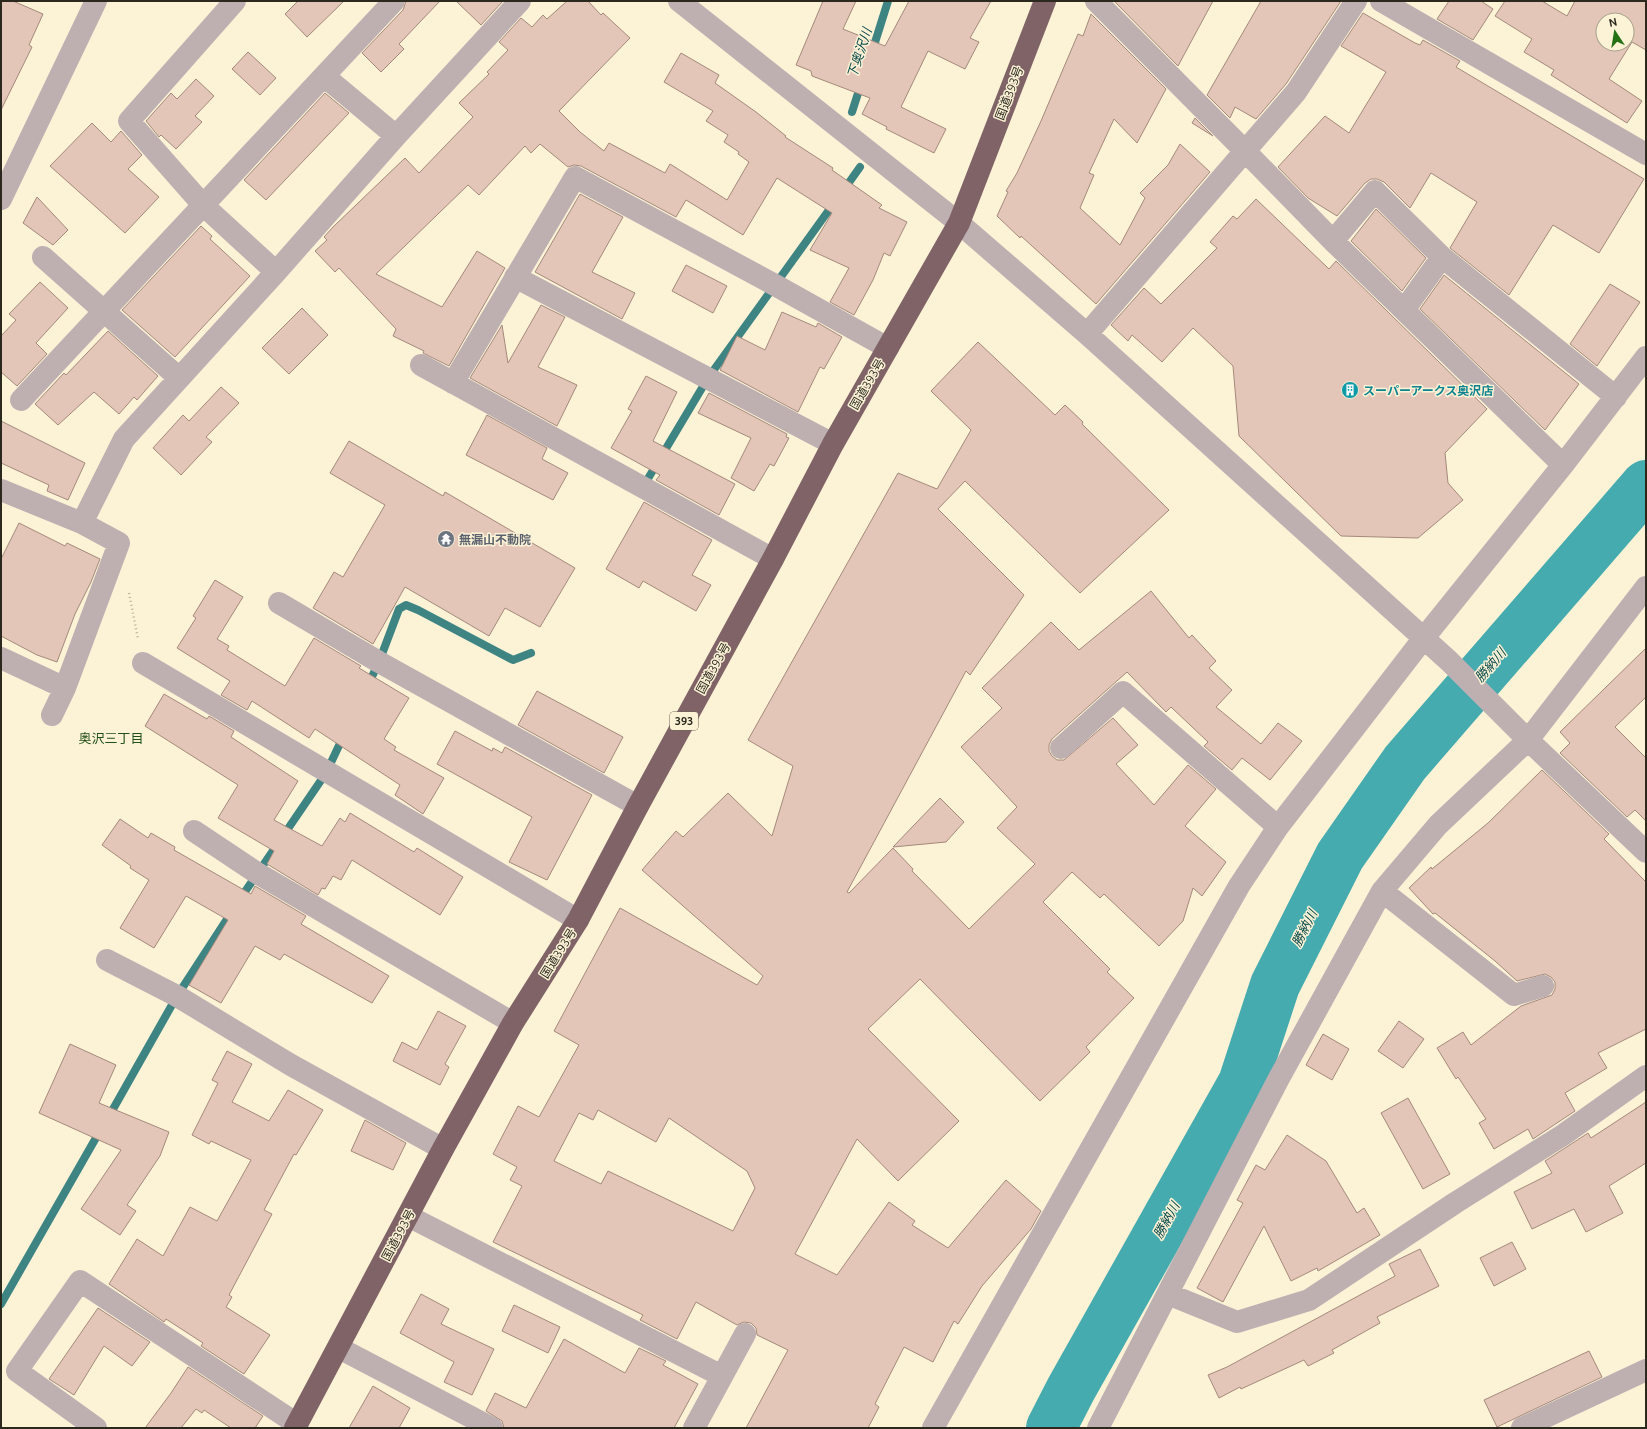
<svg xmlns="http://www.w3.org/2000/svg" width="1647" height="1429" font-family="Ubuntu,'Noto Sans JP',sans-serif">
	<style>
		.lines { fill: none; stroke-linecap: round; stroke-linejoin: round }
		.stream { stroke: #3d8483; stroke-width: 8 }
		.river { stroke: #45abae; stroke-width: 50 }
		.building { fill: #e3c6b7; stroke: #a4897b; fill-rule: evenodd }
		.path { stroke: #b7b09a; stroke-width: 2.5; stroke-dasharray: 1 3; stroke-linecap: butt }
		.minor { stroke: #beafb1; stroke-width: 22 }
		.highway { stroke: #806366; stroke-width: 22 }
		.labels { text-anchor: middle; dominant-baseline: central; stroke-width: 3; stroke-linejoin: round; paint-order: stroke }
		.shield { fill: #fcf3d7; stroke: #6a6556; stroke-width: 1 }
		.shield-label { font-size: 11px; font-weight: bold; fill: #2b281e }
		.street-label { font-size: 12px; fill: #2b281e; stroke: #fcf3d7 }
		.culture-label { font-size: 12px; font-weight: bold; fill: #0d838f; stroke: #fcf3d7; text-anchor: start }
		.worship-label { font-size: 12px; font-weight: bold; fill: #5b616d; stroke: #fcf3d7; text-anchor: start }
		.water-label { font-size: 13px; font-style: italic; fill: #084849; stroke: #fcf3d7 }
		.neighbourhood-label { font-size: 13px; fill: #1f4f17; stroke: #fcf3d7 }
	</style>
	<rect width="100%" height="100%" fill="#fcf3d7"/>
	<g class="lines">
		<!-- stream -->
		<path class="stream" d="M 872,52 L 888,1
			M 852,112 L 861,84
			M 843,191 L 860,167
			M 643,487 L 708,378 L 834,203
			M 368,685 L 379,662 L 399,609 L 406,605 L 418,610 L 513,660 L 531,653
			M 240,899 L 326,773 L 344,735
			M 108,1118 L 177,996 L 233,910
			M 1,1304 L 101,1129"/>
		<!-- river -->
		<path class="river" d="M 1051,1428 L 1071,1389 L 1243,1083 L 1275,985 L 1340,856 L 1405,763 L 1646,485"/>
	</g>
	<!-- building -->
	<path class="building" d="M 1,1 L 13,1 L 43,14 L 29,45 L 32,47 L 1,110 Z
		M 298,1 L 344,1 L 307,37 L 285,14 Z
		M 406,1 L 440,1 L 399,44 L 404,49 L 381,72 L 362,53 L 403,10 Z
		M 456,1 L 503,1 L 481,25 Z
		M 567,1 L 588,1 L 601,15 L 603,13 L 630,38 L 559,111 L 580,132 L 604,151 L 609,143 L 665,173 L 670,164 L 727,200 L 749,162 L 738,154 L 739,152 L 724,142 L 728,135 L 706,121 L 713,111 L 664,82 L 681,53 L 719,75 L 715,83 L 756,112 L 786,136 L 785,137 L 833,168 L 832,170 L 882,205 L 879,208 L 907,222 L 890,256 L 884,253 L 873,280 L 854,315 L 830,302 L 849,268 L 810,250 L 832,213 L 777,178 L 743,235 L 686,200 L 676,217 L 581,166 L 574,165 L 568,167 L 540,144 L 531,153 L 525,146 L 479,195 L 468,185 L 376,274 L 442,307 L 477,251 L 505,268 L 449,366 L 423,353 L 424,351 L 393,336 L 396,329 L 339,268 L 335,272 L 315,251 L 327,240 L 324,237 L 333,227 L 405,158 L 419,173 L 473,117 L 459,103 L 489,74 L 487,72 L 508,50 L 499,42 L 521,18 L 532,27 L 543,15 L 547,19 Z
		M 823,1 L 856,1 L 843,29 L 885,46 L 909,1 L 991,1 L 970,38 L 979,42 L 965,69 L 928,51 L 901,107 L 946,129 L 934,153 L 886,129 L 887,127 L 862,114 L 870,98 L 812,76 L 811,71 L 796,65 Z
		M 1114,1 L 1213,1 L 1178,66 Z
		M 1261,1 L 1341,1 L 1286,84 L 1256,119 L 1235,107 L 1230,118 L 1207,95 Z
		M 1449,1 L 1481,1 L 1493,9 L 1473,40 L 1437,19 Z
		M 1505,1 L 1542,1 L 1567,16 L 1575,1 L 1646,1 L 1646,50 L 1632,42 L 1609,79 L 1642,101 L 1627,123 L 1551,75 L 1554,70 L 1524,52 L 1532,39 L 1495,16 ZM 1603,20 L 1627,20 L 1627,44 L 1603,44 Z
		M 1363,13 L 1415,43 L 1420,45 L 1423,40 L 1460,61 L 1456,67 L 1644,179 L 1599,253 L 1553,225 L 1509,295 L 1450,248 L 1477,202 L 1431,173 L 1410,208 L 1384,182 L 1377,179 L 1371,179 L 1365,183 L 1337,216 L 1308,198 L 1278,167 L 1325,116 L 1349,133 L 1386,72 L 1341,46 Z
		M 1091,14 L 1166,89 L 1137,143 L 1114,119 L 1089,173 L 1094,175 L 1080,208 L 1120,245 L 1145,198 L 1140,193 L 1168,165 L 1180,144 L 1210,172 L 1096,304 L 1021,236 L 1020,238 L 997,216 L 1008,192 L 1006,191 L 1017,173 L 1041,121 L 1078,34 L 1083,36 Z
		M 248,52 L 276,78 L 260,95 L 232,69 Z
		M 196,79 L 214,96 L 195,116 L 202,122 L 176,149 L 161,135 L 159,137 L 146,121 L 171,93 L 177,99 Z
		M 325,93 L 349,113 L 266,200 L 244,180 Z
		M 1195,118 L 1213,136 L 1192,123 Z
		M 92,123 L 111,142 L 121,131 L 142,155 L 128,169 L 159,197 L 125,233 L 50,166 Z
		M 580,194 L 623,217 L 592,272 L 635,293 L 622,319 L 535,272 Z
		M 37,197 L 68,230 L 53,245 L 23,223 Z
		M 1256,199 L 1329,269 L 1336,261 L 1487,409 L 1445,453 L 1448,483 L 1463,500 L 1418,538 L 1341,536 L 1239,436 L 1233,366 L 1193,328 L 1162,362 L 1132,335 L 1128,341 L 1111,325 L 1144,288 L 1161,304 L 1217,248 L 1210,242 L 1233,216 L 1237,219 Z
		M 1376,209 L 1426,258 L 1402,291 L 1351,241 Z
		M 201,226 L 212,236 L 210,239 L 250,276 L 175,357 L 122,310 Z
		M 686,265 L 727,286 L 713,313 L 672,291 Z
		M 1444,275 L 1579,384 L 1545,430 L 1420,309 Z
		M 40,282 L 68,308 L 36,343 L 47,354 L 17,386 L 1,372 L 1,336 L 16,320 L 9,314 Z
		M 1610,284 L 1640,302 L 1597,366 L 1570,344 Z
		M 541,305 L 565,317 L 538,367 L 577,385 L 557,426 L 470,378 L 502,325 L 508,363 Z
		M 302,308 L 328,335 L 289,374 L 262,348 Z
		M 782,312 L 816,327 L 818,323 L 842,337 L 824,369 L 820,367 L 798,412 L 720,370 L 737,336 L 765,350 Z
		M 108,331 L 158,376 L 137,400 L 134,397 L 119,414 L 94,392 L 58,425 L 35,404 L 64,373 L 66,375 Z
		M 978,342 L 1055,415 L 1065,405 L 1083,422 L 1082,424 L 1169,510 L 1080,593 L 965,481 L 938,509 L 1024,595 L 970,675 L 966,671 L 847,892 L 849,893 L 893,848 L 913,869 L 912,871 L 969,929 L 1035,864 L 997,828 L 1017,807 L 961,747 L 1002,708 L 982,688 L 1051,622 L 1079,650 L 1151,591 L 1189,638 L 1192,635 L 1216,661 L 1209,668 L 1232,690 L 1216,707 L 1261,744 L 1278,723 L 1302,741 L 1270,780 L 1242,758 L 1232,770 L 1204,746 L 1208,742 L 1171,707 L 1166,712 L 1127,672 L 1052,739 L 1049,745 L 1049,751 L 1052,756 L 1057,760 L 1064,760 L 1113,718 L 1138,745 L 1116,764 L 1154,805 L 1188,765 L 1216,789 L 1185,826 L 1226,862 L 1202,896 L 1193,888 L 1183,921 L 1159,946 L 1104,894 L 1100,898 L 1072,872 L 1043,902 L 1110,969 L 1107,972 L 1134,998 L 1086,1047 L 1090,1052 L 1040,1101 L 920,979 L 868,1029 L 959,1121 L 898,1181 L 857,1139 L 795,1254 L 837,1275 L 889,1202 L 915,1221 L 912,1225 L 948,1248 L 1006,1180 L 1041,1211 L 1031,1229 L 982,1286 L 958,1324 L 954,1321 L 933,1362 L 904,1347 L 875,1404 L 879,1407 L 868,1428 L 746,1428 L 788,1350 L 757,1335 L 756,1328 L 751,1323 L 744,1322 L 737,1325 L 696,1302 L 677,1339 L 640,1320 L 643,1315 L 493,1242 L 522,1186 L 510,1180 L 517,1167 L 493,1154 L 518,1106 L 539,1117 L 579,1045 L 554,1031 L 620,908 L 757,985 L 763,976 L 642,870 L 676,831 L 683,837 L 728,793 L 772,836 L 793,766 L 748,740 L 898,473 L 937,489 L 971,430 L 931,391 ZM 598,1110 L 656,1142 L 669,1118 L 747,1171 L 755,1188 L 733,1231 L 608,1171 L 601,1184 L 554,1161 L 579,1113 L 593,1120 Z
		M 646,376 L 677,392 L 653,441 L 735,484 L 719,515 L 656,480 L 660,475 L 611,448 L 632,411 L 628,409 Z
		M 221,387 L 239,403 L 206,437 L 212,442 L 181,475 L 153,448 L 183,415 L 189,421 Z
		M 709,393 L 787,434 L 786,437 L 789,438 L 774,466 L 770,464 L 754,491 L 731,478 L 751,438 L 698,413 Z
		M 487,415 L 547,448 L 542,459 L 568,473 L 553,500 L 466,455 Z
		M 1,421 L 85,463 L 68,500 L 47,491 L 49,485 L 1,463 Z
		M 349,441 L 443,496 L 445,492 L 575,568 L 540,627 L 505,608 L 489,636 L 405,587 L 373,644 L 313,608 L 334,572 L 343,577 L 385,505 L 330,473 Z
		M 644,502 L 712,540 L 692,575 L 711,585 L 696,611 L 643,581 L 639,588 L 606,569 Z
		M 19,523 L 65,546 L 67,543 L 100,559 L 91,582 L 75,614 L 57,662 L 37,655 L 1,636 L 1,559 Z
		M 215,580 L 243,597 L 217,639 L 229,646 L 227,650 L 285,686 L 314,638 L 361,666 L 359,668 L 409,698 L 384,739 L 396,747 L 394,750 L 444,778 L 423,814 L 395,795 L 400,785 L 315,729 L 309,738 L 252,701 L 247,710 L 221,695 L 230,681 L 177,648 L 196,618 L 193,616 Z
		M 1646,648 L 1646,697 L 1615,727 L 1646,758 L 1646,821 L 1635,810 L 1627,817 L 1560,753 L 1570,743 L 1560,732 Z
		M 537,691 L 623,737 L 604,773 L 518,725 Z
		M 164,694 L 207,719 L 209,716 L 234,731 L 231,737 L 298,781 L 274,820 L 322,846 L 340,818 L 345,822 L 350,813 L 414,852 L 417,848 L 463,877 L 440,915 L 352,860 L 341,880 L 333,876 L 325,889 L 322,888 L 318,895 L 267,864 L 274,851 L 218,818 L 238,785 L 145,726 Z
		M 455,731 L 492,751 L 493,748 L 502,753 L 505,747 L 592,795 L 547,880 L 509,862 L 532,817 L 437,764 Z
		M 1542,770 L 1609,834 L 1604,839 L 1646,882 L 1646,1029 L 1598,1053 L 1607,1068 L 1565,1093 L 1575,1111 L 1533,1139 L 1528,1129 L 1494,1149 L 1479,1123 L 1486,1119 L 1458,1077 L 1456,1079 L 1437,1048 L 1463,1032 L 1471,1045 L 1521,1006 L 1552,995 L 1555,989 L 1555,982 L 1551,977 L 1545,974 L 1517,981 L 1495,961 L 1435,913 L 1433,914 L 1409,888 L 1431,867 L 1432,869 L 1488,823 Z
		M 940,798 L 964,822 L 946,842 L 893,847 Z
		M 120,819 L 148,838 L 151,833 L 175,847 L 174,850 L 251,894 L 255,886 L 306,916 L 301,924 L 389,976 L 372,1003 L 284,954 L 280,960 L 255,946 L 221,1003 L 189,985 L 228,920 L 186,896 L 154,948 L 120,928 L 149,880 L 130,868 L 131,866 L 102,845 Z
		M 438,1011 L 466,1026 L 445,1064 L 449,1067 L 440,1085 L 393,1061 L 402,1042 L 417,1050 Z
		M 1399,1021 L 1424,1039 L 1403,1068 L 1378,1051 Z
		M 1323,1034 L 1349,1049 L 1332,1080 L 1306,1065 Z
		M 70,1044 L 116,1065 L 99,1103 L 169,1132 L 160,1156 L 127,1205 L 136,1211 L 120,1235 L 81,1209 L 121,1150 L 39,1113 Z
		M 227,1051 L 252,1064 L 232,1102 L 269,1121 L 288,1090 L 323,1110 L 296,1155 L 294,1154 L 264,1210 L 272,1214 L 229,1295 L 232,1297 L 226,1307 L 270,1335 L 244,1374 L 201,1346 L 203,1343 L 166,1319 L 164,1322 L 109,1284 L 137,1239 L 163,1256 L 190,1207 L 217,1221 L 251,1160 L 211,1141 L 209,1144 L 192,1135 L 218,1083 L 212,1080 Z
		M 1408,1098 L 1450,1174 L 1423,1189 L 1381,1113 Z
		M 1646,1102 L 1646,1163 L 1609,1186 L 1623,1213 L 1586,1232 L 1574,1209 L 1532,1229 L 1514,1192 L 1552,1173 L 1545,1161 L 1588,1133 L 1591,1138 Z
		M 365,1120 L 406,1143 L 393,1170 L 351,1151 Z
		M 1287,1135 L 1326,1161 L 1357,1213 L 1364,1208 L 1380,1235 L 1318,1271 L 1317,1268 L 1291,1281 L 1264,1226 L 1223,1302 L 1197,1288 L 1243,1203 L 1237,1200 L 1256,1165 L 1265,1170 Z
		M 1512,1242 L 1526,1269 L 1494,1286 L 1480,1258 Z
		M 1420,1249 L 1439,1286 L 1377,1317 L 1380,1323 L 1332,1350 L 1334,1353 L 1308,1366 L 1304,1360 L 1241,1389 L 1240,1387 L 1219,1398 L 1208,1375 L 1227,1367 L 1395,1276 L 1389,1264 Z
		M 421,1294 L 449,1309 L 441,1324 L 494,1349 L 472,1395 L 444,1382 L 454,1362 L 400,1333 Z
		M 514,1305 L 560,1327 L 548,1353 L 502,1331 Z
		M 98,1308 L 150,1342 L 132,1366 L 104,1346 L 74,1395 L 49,1379 Z
		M 564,1339 L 625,1373 L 639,1348 L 666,1361 L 663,1365 L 698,1384 L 674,1428 L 504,1428 L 502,1421 L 486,1411 L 495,1393 L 526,1408 Z
		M 1589,1351 L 1602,1377 L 1497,1427 L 1484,1400 Z
		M 188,1367 L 263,1416 L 255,1428 L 231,1428 L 204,1410 L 202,1413 L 196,1409 L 181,1428 L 145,1428 L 171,1393 Z
		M 373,1386 L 410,1408 L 399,1428 L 349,1428 Z"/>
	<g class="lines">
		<!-- path -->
		<path class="path" d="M 129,593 L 138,639"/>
		<!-- minor -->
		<path class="minor" d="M 235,1 L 129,121 L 203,205 L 276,272
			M 679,1 L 959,223 L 1087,334 L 1449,661 L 1528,740 L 1646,852
			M 1096,1 L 1245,151 L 1333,241 L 1563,465
			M 1381,1 L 1646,154
			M 324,76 L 396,136
			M 1,199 L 96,1
			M 1333,241 L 1375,191 L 1442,257
			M 43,257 L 178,377
			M 515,277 L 833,444
			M 1404,310 L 1442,257 L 1616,397
			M 1087,334 L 1296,92 L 1356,1
			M 421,365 L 773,559
			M 453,383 L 575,177 L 775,285 L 888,348
			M 21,400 L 394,1
			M 1,490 L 82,523
			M 279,603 L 379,662 L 638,806
			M 1,658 L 65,688
			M 143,663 L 578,920
			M 52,715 L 65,688 L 119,543 L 82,523 L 124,439 L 276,272 L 396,136 L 520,1
			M 1061,748 L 1123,692 L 1278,827
			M 194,831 L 257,873 L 513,1023
			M 1382,891 L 1514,995 L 1543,986
			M 107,960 L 177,996 L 291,1065 L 443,1149
			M 408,1216 L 722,1376
			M 1168,1294 L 1237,1322 L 1309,1300 L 1455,1203 L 1563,1135 L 1646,1076
			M 339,1348 L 492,1428
			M 96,1428 L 17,1371 L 80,1281 L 297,1424
			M 694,1428 L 745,1334
			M 933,1428 L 1239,886 L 1278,827 L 1423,639 L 1563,465 L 1646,357
			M 1098,1428 L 1278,1080 L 1382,891 L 1438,825 L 1528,740 L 1646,587
			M 1522,1428 L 1646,1370"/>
		<!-- highway -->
		<path class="highway" d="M 295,1428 L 443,1149 L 513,1023 L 578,920 L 638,806 L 773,559 L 833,444 L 959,223 L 1045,1"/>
	</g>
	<!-- icons -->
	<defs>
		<g id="building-disc" transform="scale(0.9)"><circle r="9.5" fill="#0f9aa8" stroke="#fcf3d7"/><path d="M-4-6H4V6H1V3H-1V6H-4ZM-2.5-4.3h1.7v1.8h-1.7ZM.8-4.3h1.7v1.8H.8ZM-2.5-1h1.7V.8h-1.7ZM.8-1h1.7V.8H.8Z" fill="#fff"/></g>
		<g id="temple-disc" transform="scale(0.9)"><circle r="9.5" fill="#6b7280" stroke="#fcf3d7"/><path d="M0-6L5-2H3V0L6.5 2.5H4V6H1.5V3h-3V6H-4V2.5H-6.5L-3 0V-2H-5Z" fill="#fff"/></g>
	</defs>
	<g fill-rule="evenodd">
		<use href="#building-disc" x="1350" y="390"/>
		<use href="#temple-disc" x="446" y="539"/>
	</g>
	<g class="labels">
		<!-- shield labels -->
		<rect class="shield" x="670" y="712" width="28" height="18" rx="3"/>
		<g class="shield-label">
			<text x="684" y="721">393</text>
		</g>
		<!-- street labels -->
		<g class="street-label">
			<text transform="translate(1009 93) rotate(-69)">国道393号</text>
			<text transform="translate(867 384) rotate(-60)">国道393号</text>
			<text transform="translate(713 668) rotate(-61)">国道393号</text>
			<text transform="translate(558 953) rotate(-58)">国道393号</text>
			<text transform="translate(398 1235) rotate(-62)">国道393号</text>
		</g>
		<!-- culture labels -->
		<g class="culture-label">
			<text x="1363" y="390">スーパーアークス奥沢店</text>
		</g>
		<!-- worship labels -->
		<g class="worship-label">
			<text x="459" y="539">無漏山不動院</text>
		</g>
		<!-- water labels -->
		<g class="water-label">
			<text transform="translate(859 53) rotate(-72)">下奥沢川</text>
			<text transform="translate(1490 665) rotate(-49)">勝納川</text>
			<text transform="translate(1304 928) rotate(-63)">勝納川</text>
			<text transform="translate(1166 1220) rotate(-61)">勝納川</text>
		</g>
		<!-- neighbourhood labels -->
		<g class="neighbourhood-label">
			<text x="111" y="738">奥沢三丁目</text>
		</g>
	</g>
	<!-- border -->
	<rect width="1647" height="1429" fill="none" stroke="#2b281e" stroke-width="4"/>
	<!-- north arrow -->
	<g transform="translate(1615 32) rotate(348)"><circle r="19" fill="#fcf3d7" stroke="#a8a28d"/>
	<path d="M0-3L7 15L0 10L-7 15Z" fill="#257116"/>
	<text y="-6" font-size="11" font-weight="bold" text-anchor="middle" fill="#2b281e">N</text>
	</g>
</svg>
